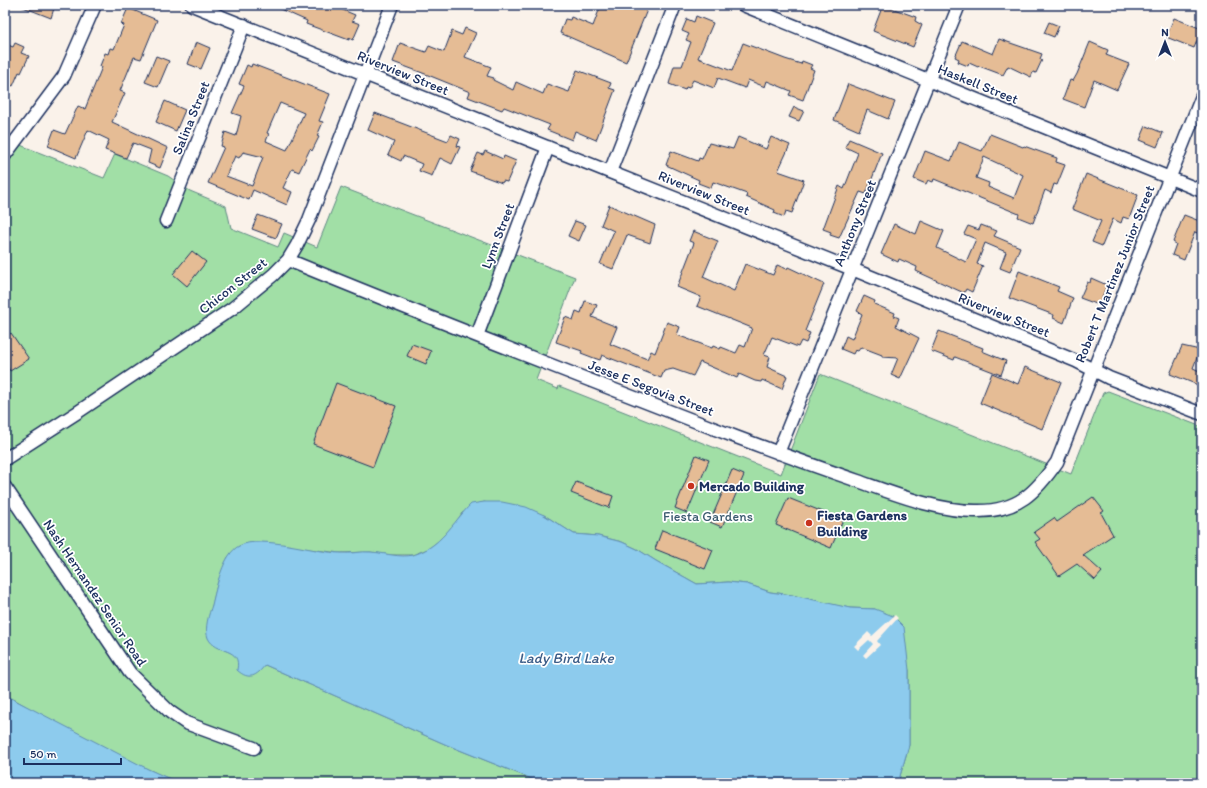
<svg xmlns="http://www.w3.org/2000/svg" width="1207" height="788" font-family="Itim,sans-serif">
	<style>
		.green { fill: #a1dfa6; stroke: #5e8782 }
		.water { fill: #8dcbed; stroke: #5f8db4 }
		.pier { fill: #faf2ea }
		.building { fill: #e5bc95; stroke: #1b2f5e; fill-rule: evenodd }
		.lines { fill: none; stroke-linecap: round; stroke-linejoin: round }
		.street-casing { stroke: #1b2f5e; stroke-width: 15 }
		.street { stroke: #fff; stroke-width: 12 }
		.poi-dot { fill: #c8321e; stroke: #fff; stroke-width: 1.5 }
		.labels { text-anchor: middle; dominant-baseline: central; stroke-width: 3.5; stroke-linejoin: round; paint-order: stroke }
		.street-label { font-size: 14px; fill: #1b2f5e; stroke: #fff }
		.poi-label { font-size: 14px; font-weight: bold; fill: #1b2f5e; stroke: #fff; text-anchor: start }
		.park-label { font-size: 14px; fill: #3c5b70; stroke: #fff }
		.water-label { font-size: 15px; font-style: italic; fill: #3d5e89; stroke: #fff }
	</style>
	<rect width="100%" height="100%" fill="#faf2ea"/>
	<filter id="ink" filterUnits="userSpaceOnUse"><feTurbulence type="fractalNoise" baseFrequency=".025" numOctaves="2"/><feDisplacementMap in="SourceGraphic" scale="8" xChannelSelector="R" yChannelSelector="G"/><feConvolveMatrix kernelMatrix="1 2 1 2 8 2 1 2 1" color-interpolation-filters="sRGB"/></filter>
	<g filter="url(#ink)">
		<!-- green -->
		<path class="green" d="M 5,139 L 104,178 L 115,154 L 168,176 L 190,191 L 226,206 L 231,228 L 278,247 L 284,233 L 317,247 L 341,187 L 575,277 L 536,380 L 558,389 L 559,386 L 781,474 L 820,374 L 1071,474 L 1103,393 L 1108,391 L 1202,427 L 1202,783 L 898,783 L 909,745 L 909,670 L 875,609 L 850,608 L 823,603 L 792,595 L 770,592 L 747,584 L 728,582 L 697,584 L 656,561 L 637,549 L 622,542 L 598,536 L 574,534 L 544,515 L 484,502 L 462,513 L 452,528 L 441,539 L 428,549 L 412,555 L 391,555 L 370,552 L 340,553 L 254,542 L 239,546 L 228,557 L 218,581 L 207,627 L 209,638 L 218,647 L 236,655 L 239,662 L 265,665 L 447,745 L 542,783 L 179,783 C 133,764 90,739 45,717 C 31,710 19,701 5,695 Z"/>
		<!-- water -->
		<path class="water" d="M 484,502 L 502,502 L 526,507 L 544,515 L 574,534 L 598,536 L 622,542 L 637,549 L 656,561 L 697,584 L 728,582 L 747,584 L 770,592 L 792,595 L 850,608 L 875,609 L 893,616 L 904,627 L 909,670 L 909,745 L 898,783 L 542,783 L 447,745 L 265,665 C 257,676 249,681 237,670 C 242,646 216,655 208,638 C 204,628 209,614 212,605 C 216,588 223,554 239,546 C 260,534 316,553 341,553 C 351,554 361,551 371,552 C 385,553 400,558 413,555 C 441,547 452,523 471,504 Z
			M 5,695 L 148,769 L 179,783 L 5,783 Z"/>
		<!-- pier -->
		<path class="pier" d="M 895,615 L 898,618 L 877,641 L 880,645 L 866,658 L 863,655 L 873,644 L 869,640 L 858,650 L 854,646 L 868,632 L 872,636 Z"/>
		<!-- building -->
		<path class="building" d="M 18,5 L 55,5 L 51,18 Z
			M 271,5 L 331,5 L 355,15 L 352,21 L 360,24 L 353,40 L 349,38 L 349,40 L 306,24 L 307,21 Z
			M 601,5 L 649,5 L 626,62 L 560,33 L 565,19 L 570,20 L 571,17 L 593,26 Z
			M 883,5 L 916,17 L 915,21 L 922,25 L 913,47 L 873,31 Z
			M 128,8 L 157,20 L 141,59 L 134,57 L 120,91 L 125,93 L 112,122 L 168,148 L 160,168 L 148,163 L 151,150 L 133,143 L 126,158 L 105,150 L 109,140 L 88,130 L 76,158 L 48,146 L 54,130 L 65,134 L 78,106 L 85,109 L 102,67 L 100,66 L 105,53 L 108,54 L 110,48 L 114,49 L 124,25 L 121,24 Z
			M 696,16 L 713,23 L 698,58 L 732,71 L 743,43 L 785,59 L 801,64 L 802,61 L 812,65 L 810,68 L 814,70 L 803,100 L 789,95 L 791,91 L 767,81 L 765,87 L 748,80 L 745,88 L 718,78 L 714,88 L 693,80 L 689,88 L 686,87 L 685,90 L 669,84 L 674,66 L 682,66 L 691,42 L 686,40 L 689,34 L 682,31 L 687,19 L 694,22 Z
			M 1174,18 L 1202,29 L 1194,48 L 1166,37 Z
			M 1049,22 L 1059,26 L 1054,37 L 1044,33 Z
			M 465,28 L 476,33 L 465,57 L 491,67 L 487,76 L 494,78 L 493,80 L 513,90 L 516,82 L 543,94 L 547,84 L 569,92 L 577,70 L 611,83 L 609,88 L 615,90 L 596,140 L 575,131 L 572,140 L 547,130 L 550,125 L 504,107 L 502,110 L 481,102 L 468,97 L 470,92 L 428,75 L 393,62 L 400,43 L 426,52 L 429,46 L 444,52 L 452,31 L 462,35 Z
			M 999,39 L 1042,54 L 1040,59 L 1042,60 L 1036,73 L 1033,72 L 1031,77 L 1008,66 L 1003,75 L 979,66 L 978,67 L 969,63 L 968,66 L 958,62 L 959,59 L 955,57 L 962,41 L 993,54 Z
			M 196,42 L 210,48 L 201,69 L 188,64 Z
			M 1090,42 L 1108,50 L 1106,55 L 1129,64 L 1117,90 L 1094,80 L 1084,107 L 1063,99 L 1070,80 L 1073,81 L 1077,74 Z
			M 15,43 L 24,47 L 21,53 L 29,56 L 21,73 L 19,72 L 13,86 L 5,83 L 5,52 L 8,45 L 13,47 Z
			M 156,56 L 169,61 L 158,87 L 145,82 Z
			M 252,64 L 330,94 L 319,121 L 323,122 L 317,136 L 319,137 L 312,151 L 310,149 L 299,172 L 292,169 L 283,188 L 292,192 L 287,205 L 253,190 L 249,200 L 208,183 L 224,147 L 221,146 L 225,132 L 236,136 L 241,116 L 232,113 L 244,86 L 239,84 L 247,65 L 251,67 ZM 280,103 L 304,113 L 287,150 L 266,141 L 269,134 L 267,133 ZM 243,152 L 263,157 L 252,186 L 226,176 L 235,156 L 239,158 Z
			M 848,84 L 895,102 L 888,119 L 867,110 L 859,131 L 834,120 Z
			M 165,101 L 185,110 L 176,131 L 156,122 Z
			M 794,107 L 804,111 L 799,121 L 789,117 Z
			M 375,113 L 448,141 L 451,135 L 460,139 L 457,146 L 460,147 L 452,164 L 440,158 L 432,176 L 419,171 L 422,164 L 403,156 L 401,161 L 388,155 L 394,142 L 368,130 Z
			M 1146,126 L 1163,133 L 1157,147 L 1140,140 Z
			M 990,134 L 1023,147 L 1024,146 L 1057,158 L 1056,162 L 1065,165 L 1057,185 L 1054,184 L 1051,193 L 1045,190 L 1033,223 L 1018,217 L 1019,214 L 934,179 L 933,182 L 928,180 L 926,184 L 914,179 L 925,151 L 951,161 L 959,142 L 982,151 ZM 984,157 L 1023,175 L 1014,198 L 988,187 L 989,183 L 976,178 Z
			M 738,137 L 766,149 L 771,137 L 790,145 L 778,171 L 804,180 L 792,213 L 786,211 L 784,217 L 774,213 L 775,210 L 746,197 L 747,194 L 713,182 L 711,188 L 698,183 L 699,180 L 666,165 L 671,151 L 698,161 L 699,158 L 702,159 L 709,143 L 733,149 Z
			M 849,139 L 882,153 L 866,194 L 860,192 L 839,238 L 830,235 L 831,232 L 823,229 L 839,186 L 844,189 L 858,153 L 845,147 Z
			M 485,151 L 503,159 L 504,156 L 516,161 L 507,182 L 503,181 L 502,183 L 470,171 L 478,153 L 483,155 Z
			M 1086,174 L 1138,195 L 1129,219 L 1123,217 L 1121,223 L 1113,219 L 1102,246 L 1092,242 L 1101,221 L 1072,209 Z
			M 609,205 L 655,225 L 650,243 L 627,235 L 613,269 L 600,264 L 614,231 L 601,225 Z
			M 258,215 L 282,224 L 276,238 L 252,229 Z
			M 1184,215 L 1202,222 L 1202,235 L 1195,232 L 1184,260 L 1172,255 L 1176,244 L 1173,242 Z
			M 575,221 L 586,225 L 579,241 L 568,236 Z
			M 921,221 L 944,231 L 937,248 L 966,262 L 976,239 L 964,234 L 968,226 L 979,230 L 981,225 L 997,231 L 994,236 L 1020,247 L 1010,272 L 1000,268 L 1006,252 L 985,243 L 977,264 L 983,266 L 972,292 L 966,289 L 964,293 L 916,271 L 917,267 L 899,259 L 898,262 L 881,254 L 894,224 L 916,234 Z
			M 693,231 L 718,241 L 703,277 L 734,291 L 745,264 L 773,275 L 777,265 L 787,269 L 788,267 L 824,284 L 805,331 L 810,333 L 806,343 L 801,341 L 798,347 L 772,337 L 764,355 L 770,357 L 767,367 L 787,376 L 782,389 L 762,380 L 761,382 L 755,381 L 739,374 L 737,378 L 700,362 L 693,376 L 673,369 L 664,371 L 661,378 L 602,355 L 600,360 L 594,358 L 581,353 L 582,351 L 556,342 L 565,317 L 573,320 L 576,311 L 581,313 L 585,301 L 597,305 L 592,317 L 617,327 L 610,344 L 647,359 L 651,351 L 655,353 L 667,322 L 680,327 L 677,335 L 712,348 L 713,346 L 720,349 L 721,347 L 736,353 L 740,345 L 745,347 L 752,328 L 697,306 L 701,297 L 677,287 L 694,243 L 689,241 Z
			M 192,251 L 206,262 L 187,286 L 173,274 Z
			M 1019,271 L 1059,287 L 1057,291 L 1073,298 L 1064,323 L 1053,318 L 1054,315 L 1009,298 Z
			M 1091,278 L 1107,285 L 1099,305 L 1080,298 L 1087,282 L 1090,283 Z
			M 864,296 L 875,301 L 874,304 L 895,313 L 894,316 L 899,318 L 896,326 L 919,338 L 900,379 L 891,375 L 898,358 L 882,357 L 882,355 L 861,347 L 858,351 L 855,350 L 853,354 L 841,349 L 846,336 L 852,339 L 862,314 L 857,311 Z
			M 939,331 L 983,348 L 982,351 L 1006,361 L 1001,375 L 955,357 L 954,360 L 931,351 Z
			M 11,333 L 29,359 L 10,371 L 5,363 L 5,338 Z
			M 412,344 L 431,351 L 426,364 L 407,356 Z
			M 1182,346 L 1200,350 L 1193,368 L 1202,372 L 1198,385 L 1170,374 Z
			M 1025,367 L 1061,382 L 1042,429 L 980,403 L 992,373 L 1018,384 Z
			M 336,383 L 396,406 L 373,467 L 313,444 Z
			M 696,455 L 709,460 L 687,513 L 675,508 Z
			M 732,470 L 744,475 L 722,527 L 710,522 Z
			M 576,482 L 613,496 L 609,508 L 571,493 Z
			M 1093,497 L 1104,511 L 1101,513 L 1113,535 L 1083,555 L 1102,572 L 1095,580 L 1077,564 L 1059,576 L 1035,542 L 1040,539 L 1034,532 L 1054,518 L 1057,522 Z
			M 788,498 L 843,520 L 831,548 L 776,525 Z
			M 662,530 L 713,550 L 705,569 L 655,549 Z"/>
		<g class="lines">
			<!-- street casing -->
			<g class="street-casing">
				<path id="street" d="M 192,5 L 852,269 L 1076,361 L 1109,378 L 1202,414
					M 743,5 L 1202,191
					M 5,155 L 64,76 L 95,5
					M 610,172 L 675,5
					M 166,221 L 244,25
					M 288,260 C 436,321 586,379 736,437 C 776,452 817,467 858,481 C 895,494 940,512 979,511 C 1018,511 1036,492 1057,462 L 1202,96
					M 477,336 L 548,147
					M 778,453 L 959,5
					M 5,459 L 78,412 L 233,308 L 273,275 L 288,260 L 297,245 L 309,220 L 392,5
					M 5,487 L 130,673 L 170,712 L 186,723 L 254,748"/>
			</g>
			<!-- street -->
			<use href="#street" class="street"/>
		</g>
	</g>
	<!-- markers -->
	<g class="poi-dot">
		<circle cx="691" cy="486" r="4"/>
		<circle cx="809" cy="523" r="4"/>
	</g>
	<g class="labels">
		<!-- street labels -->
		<g class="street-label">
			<text transform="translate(403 73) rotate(22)">Riverview Street</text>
			<text transform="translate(978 84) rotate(22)">Haskell Street</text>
			<text transform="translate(191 118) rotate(-68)">Salina Street</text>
			<text transform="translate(704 193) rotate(22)">Riverview Street</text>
			<text transform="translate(855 223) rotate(-68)">Anthony Street</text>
			<text transform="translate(498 236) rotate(-69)">Lynn Street</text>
			<text transform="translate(1115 274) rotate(-68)">Robert T Martinez Junior Street</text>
			<text transform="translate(233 286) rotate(-38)">Chicon Street</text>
			<text transform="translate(1004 315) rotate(22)">Riverview Street</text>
			<text transform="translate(651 388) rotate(21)">Jesse E Segovia Street</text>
			<text transform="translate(95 593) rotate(56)">Nash Hernandez Senior Road</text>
		</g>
		<!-- poi labels -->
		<g class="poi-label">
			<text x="699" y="486">Mercado Building</text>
			<text x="817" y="515">Fiesta Gardens<tspan x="817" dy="16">Building</tspan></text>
		</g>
		<!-- park labels -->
		<g class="park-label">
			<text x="708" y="516">Fiesta Gardens</text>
		</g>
		<!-- water labels -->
		<g class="water-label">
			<text x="566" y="658">Lady Bird Lake</text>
		</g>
	</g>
	<!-- margin -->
	<rect width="1207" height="788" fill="none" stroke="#fff" stroke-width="20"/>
	<rect x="10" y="10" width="1187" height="768" fill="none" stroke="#1b2f5e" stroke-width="1.5" filter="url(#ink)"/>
	<!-- north arrow -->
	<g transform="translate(1165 42)" stroke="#ffffff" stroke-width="3" paint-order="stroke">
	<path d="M0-3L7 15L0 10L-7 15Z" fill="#1b2f5e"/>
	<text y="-6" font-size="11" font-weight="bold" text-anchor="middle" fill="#1b2f5e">N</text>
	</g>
	<!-- scale -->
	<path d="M24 758v6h97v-6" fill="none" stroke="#1b2f5e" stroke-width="2"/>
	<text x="30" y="758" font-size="12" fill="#1b2f5e" stroke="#ffffff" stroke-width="3" paint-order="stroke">50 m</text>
</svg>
